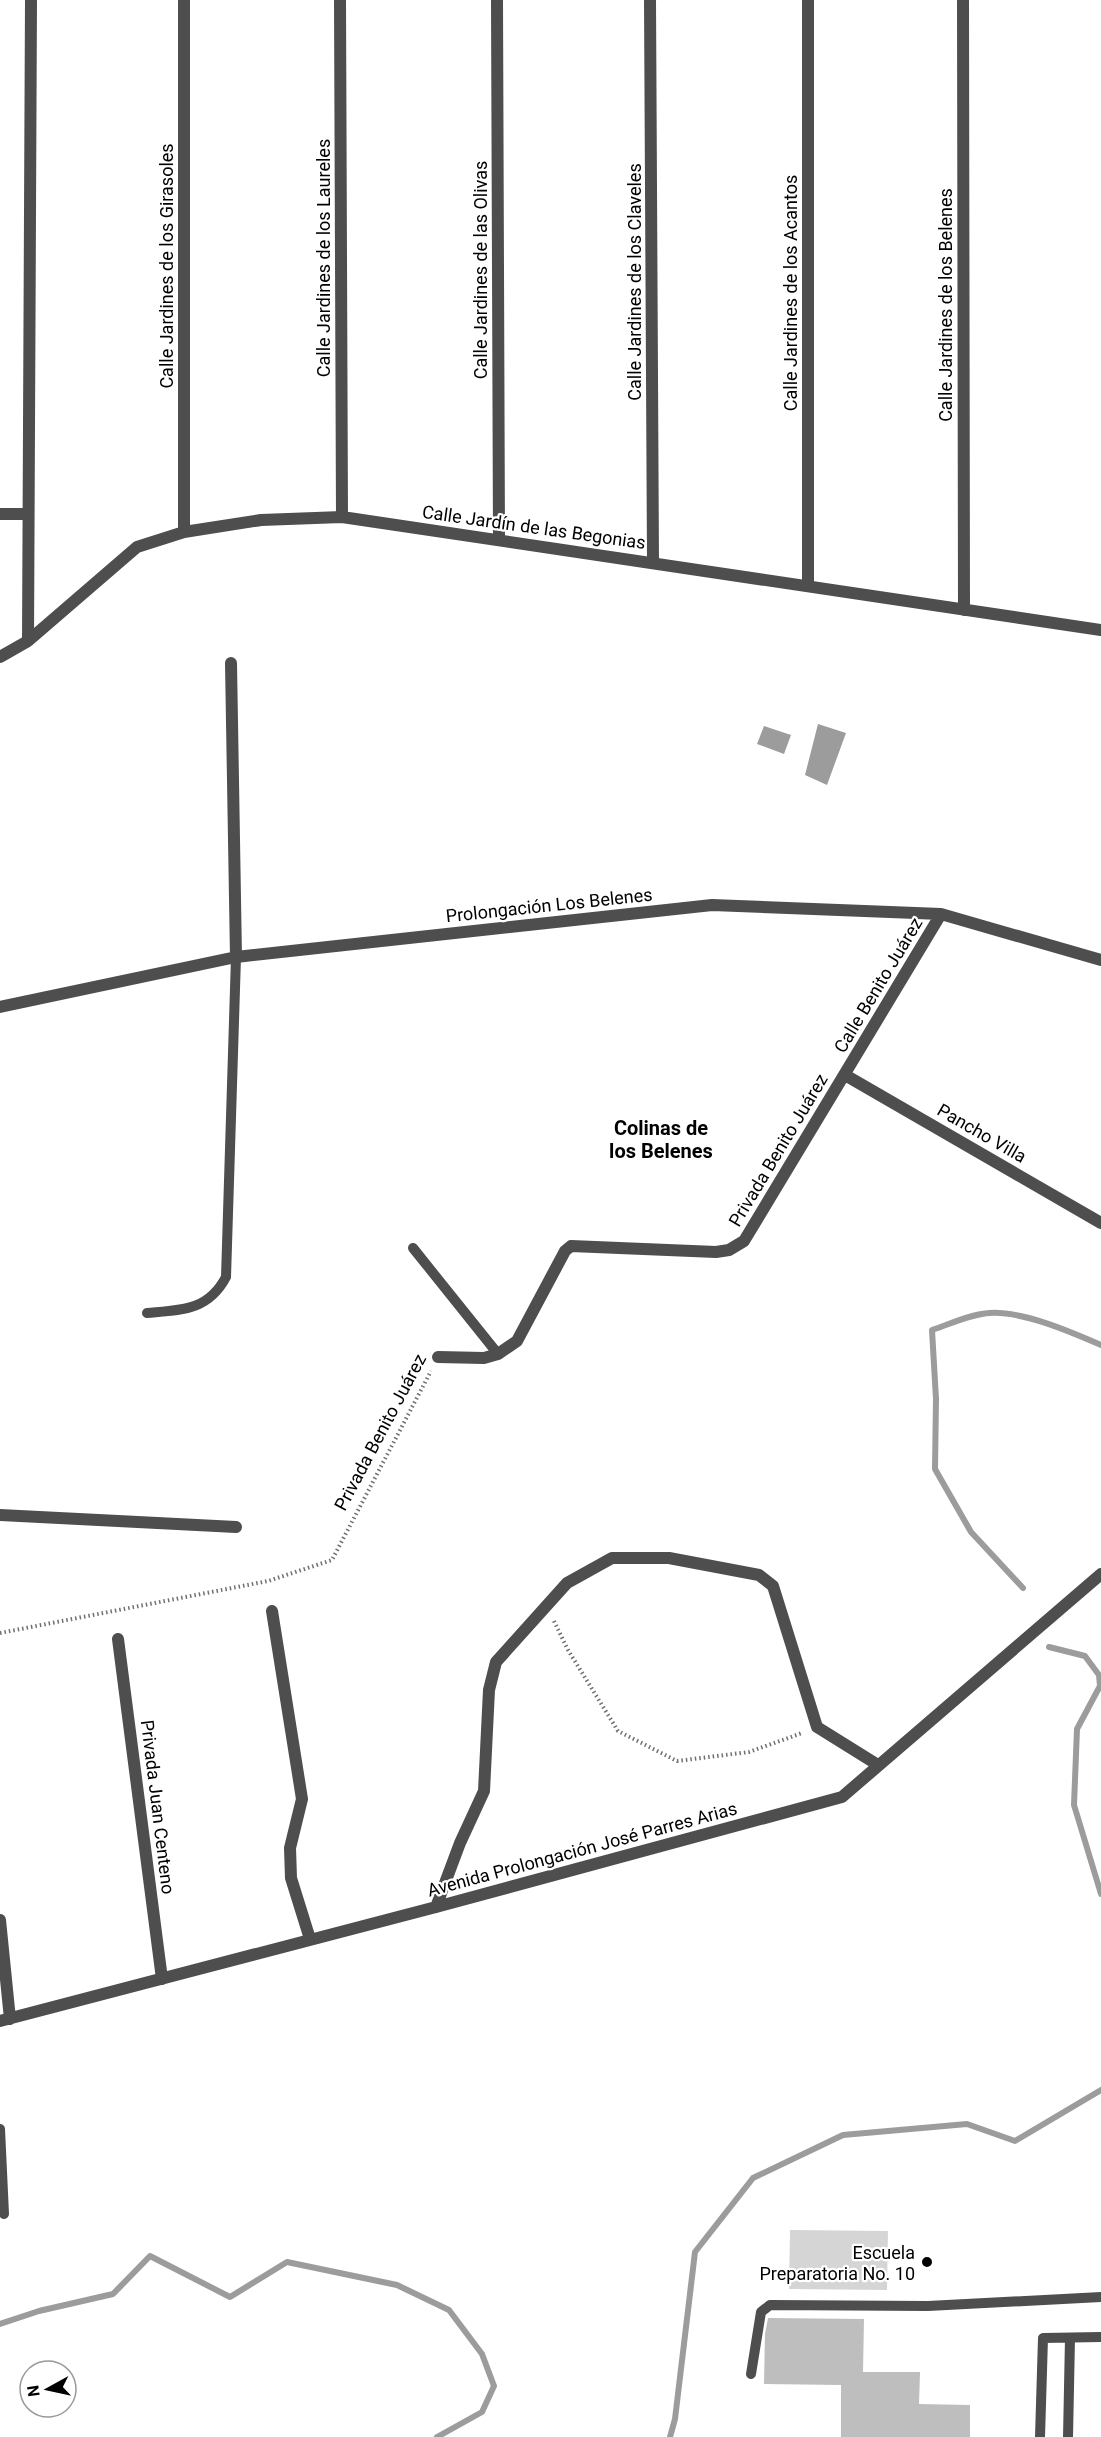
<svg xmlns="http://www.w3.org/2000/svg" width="1101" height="2437" font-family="Roboto,sans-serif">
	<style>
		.green { fill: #d5d5d5 }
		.water { fill: #9c9c9c }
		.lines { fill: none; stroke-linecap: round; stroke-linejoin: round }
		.stream { stroke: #9c9c9c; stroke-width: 6 }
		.building { fill: #bebebe }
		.path { stroke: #707070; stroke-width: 4; stroke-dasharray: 1.5 3; stroke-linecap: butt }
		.service { stroke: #4e4e4e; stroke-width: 10 }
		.minor { stroke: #4e4e4e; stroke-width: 12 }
		.poi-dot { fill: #000; stroke: #fff; stroke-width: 2 }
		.labels { text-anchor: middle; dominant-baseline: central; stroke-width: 4.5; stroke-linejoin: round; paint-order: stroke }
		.street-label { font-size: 18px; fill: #000; stroke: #fff }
		.poi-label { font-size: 18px; fill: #000; stroke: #fff; text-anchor: end }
		.neighbourhood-label { font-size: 20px; font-weight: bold; fill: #000; stroke: #fff }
	</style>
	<rect width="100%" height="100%" fill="#fff"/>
	<!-- green -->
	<path class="green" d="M 790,2230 L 888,2231 L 887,2290 L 789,2289 Z"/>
	<!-- water -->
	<path class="water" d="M 818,724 L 846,733 L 827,785 L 805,775 Z
		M 764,726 L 791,735 L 784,754 L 757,744 Z"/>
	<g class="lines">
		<!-- stream -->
		<path class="stream" d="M 1023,1588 L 971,1532 L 935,1469 L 936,1399 L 932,1330 C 950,1324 971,1314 990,1313 C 1023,1311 1071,1332 1101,1345
			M 1049,1647 L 1085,1656 L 1099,1675 L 1100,1686 L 1077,1729 L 1074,1805 L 1101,1894
			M 0,2324 L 39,2311 L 113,2294 L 150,2256 L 230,2297 L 287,2262 L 397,2285 L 449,2310 L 482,2354 L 494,2386 L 482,2412 L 437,2437
			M 670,2437 L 675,2419 L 695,2252 L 753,2178 L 843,2135 L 967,2124 L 1015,2141 L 1101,2090"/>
	</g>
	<!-- building -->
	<path class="building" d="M 768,2318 L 864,2319 L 863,2372 L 920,2372 L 919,2404 L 970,2405 L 970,2437 L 841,2437 L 841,2385 L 764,2384 L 765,2334 Z"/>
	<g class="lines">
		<!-- path -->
		<path class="path" d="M 554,1621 L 568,1650 L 618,1731 L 677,1761 L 749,1752 L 802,1733
			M 0,1633 L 268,1581 L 332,1560 L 431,1371"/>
		<!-- service -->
		<path class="service" d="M 413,1248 L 498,1354
			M 147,1313 C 181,1310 208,1311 226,1277 L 236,957
			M 0,2129 L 4,2214
			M 751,2374 L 761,2312 L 770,2305 L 928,2306 L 1101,2297
			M 1040,2437 L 1043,2338 L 1101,2337
			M 1068,2437 L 1070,2338"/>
		<!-- minor -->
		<path class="minor" d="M 184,0 L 184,532
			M 340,0 L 342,517
			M 497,0 L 499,540
			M 650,0 L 653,563
			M 808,0 L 808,586
			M 963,0 L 964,610
			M 0,514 L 28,514
			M 28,641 L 31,0
			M 0,657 L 28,641 L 137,547 L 184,532 L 261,520 L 342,517 L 1101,630
			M 231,663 L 236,957
			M 0,1007 L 236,957 L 712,905 L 941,914 L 1101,960
			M 845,1075 L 1101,1223
			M 438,1357 L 484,1358 L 498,1354 L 517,1341 L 565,1251 L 571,1246 L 716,1252 L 729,1250 L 744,1241 L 941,914
			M 0,1515 L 236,1527
			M 272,1611 L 302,1799 L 290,1848 L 291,1878 L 310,1939
			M 118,1639 L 162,1979
			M 436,1907 L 460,1843 L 484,1791 L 489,1690 L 496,1662 L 567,1583 L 612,1558 L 669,1558 L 759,1575 L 773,1586 L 817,1727 L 878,1765
			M 0,1920 L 10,2019
			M 0,2021 L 436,1907 L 842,1797 L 1101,1574"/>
	</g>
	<!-- markers -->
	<circle class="poi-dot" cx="927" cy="2262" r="6"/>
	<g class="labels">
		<!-- street labels -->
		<g class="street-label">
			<text transform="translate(323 258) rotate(-90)">Calle Jardines de los Laureles</text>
			<text transform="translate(166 266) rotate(-90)">Calle Jardines de los Girasoles</text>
			<text transform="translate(480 270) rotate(-90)">Calle Jardines de las Olivas</text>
			<text transform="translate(634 282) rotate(-90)">Calle Jardines de los Claveles</text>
			<text transform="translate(790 293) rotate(-90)">Calle Jardines de los Acantos</text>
			<text transform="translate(945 305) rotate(-90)">Calle Jardines de los Belenes</text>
			<text transform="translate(534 527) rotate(8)">Calle Jardín de las Begonias</text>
			<text transform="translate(549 905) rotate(-6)">Prolongación Los Belenes</text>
			<text transform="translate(878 985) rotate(-59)">Calle Benito Juárez</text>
			<text transform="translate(982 1133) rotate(30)">Pancho Villa</text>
			<text transform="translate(778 1150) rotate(-59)">Privada Benito Juárez</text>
			<text transform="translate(380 1432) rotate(-62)">Privada Benito Juárez</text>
			<text transform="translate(158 1807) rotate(83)">Privada Juan Centeno</text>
			<text transform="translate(582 1849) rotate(-15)">Avenida Prolongación José Parres Arias</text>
		</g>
		<!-- poi labels -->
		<g class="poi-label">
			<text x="915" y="2252">Escuela<tspan x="915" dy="21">Preparatoria No. 10</tspan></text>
		</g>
		<!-- neighbourhood labels -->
		<g class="neighbourhood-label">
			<text x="661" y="1128">Colinas de<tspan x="661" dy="23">los Belenes</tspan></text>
		</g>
	</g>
	<!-- north arrow -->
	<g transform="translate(48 2389) rotate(262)"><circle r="28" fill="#ffffff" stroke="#999999" stroke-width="1.5"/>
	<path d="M0-4.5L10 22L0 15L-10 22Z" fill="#000000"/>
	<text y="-9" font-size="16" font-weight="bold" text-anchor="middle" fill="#000000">N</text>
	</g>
</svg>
